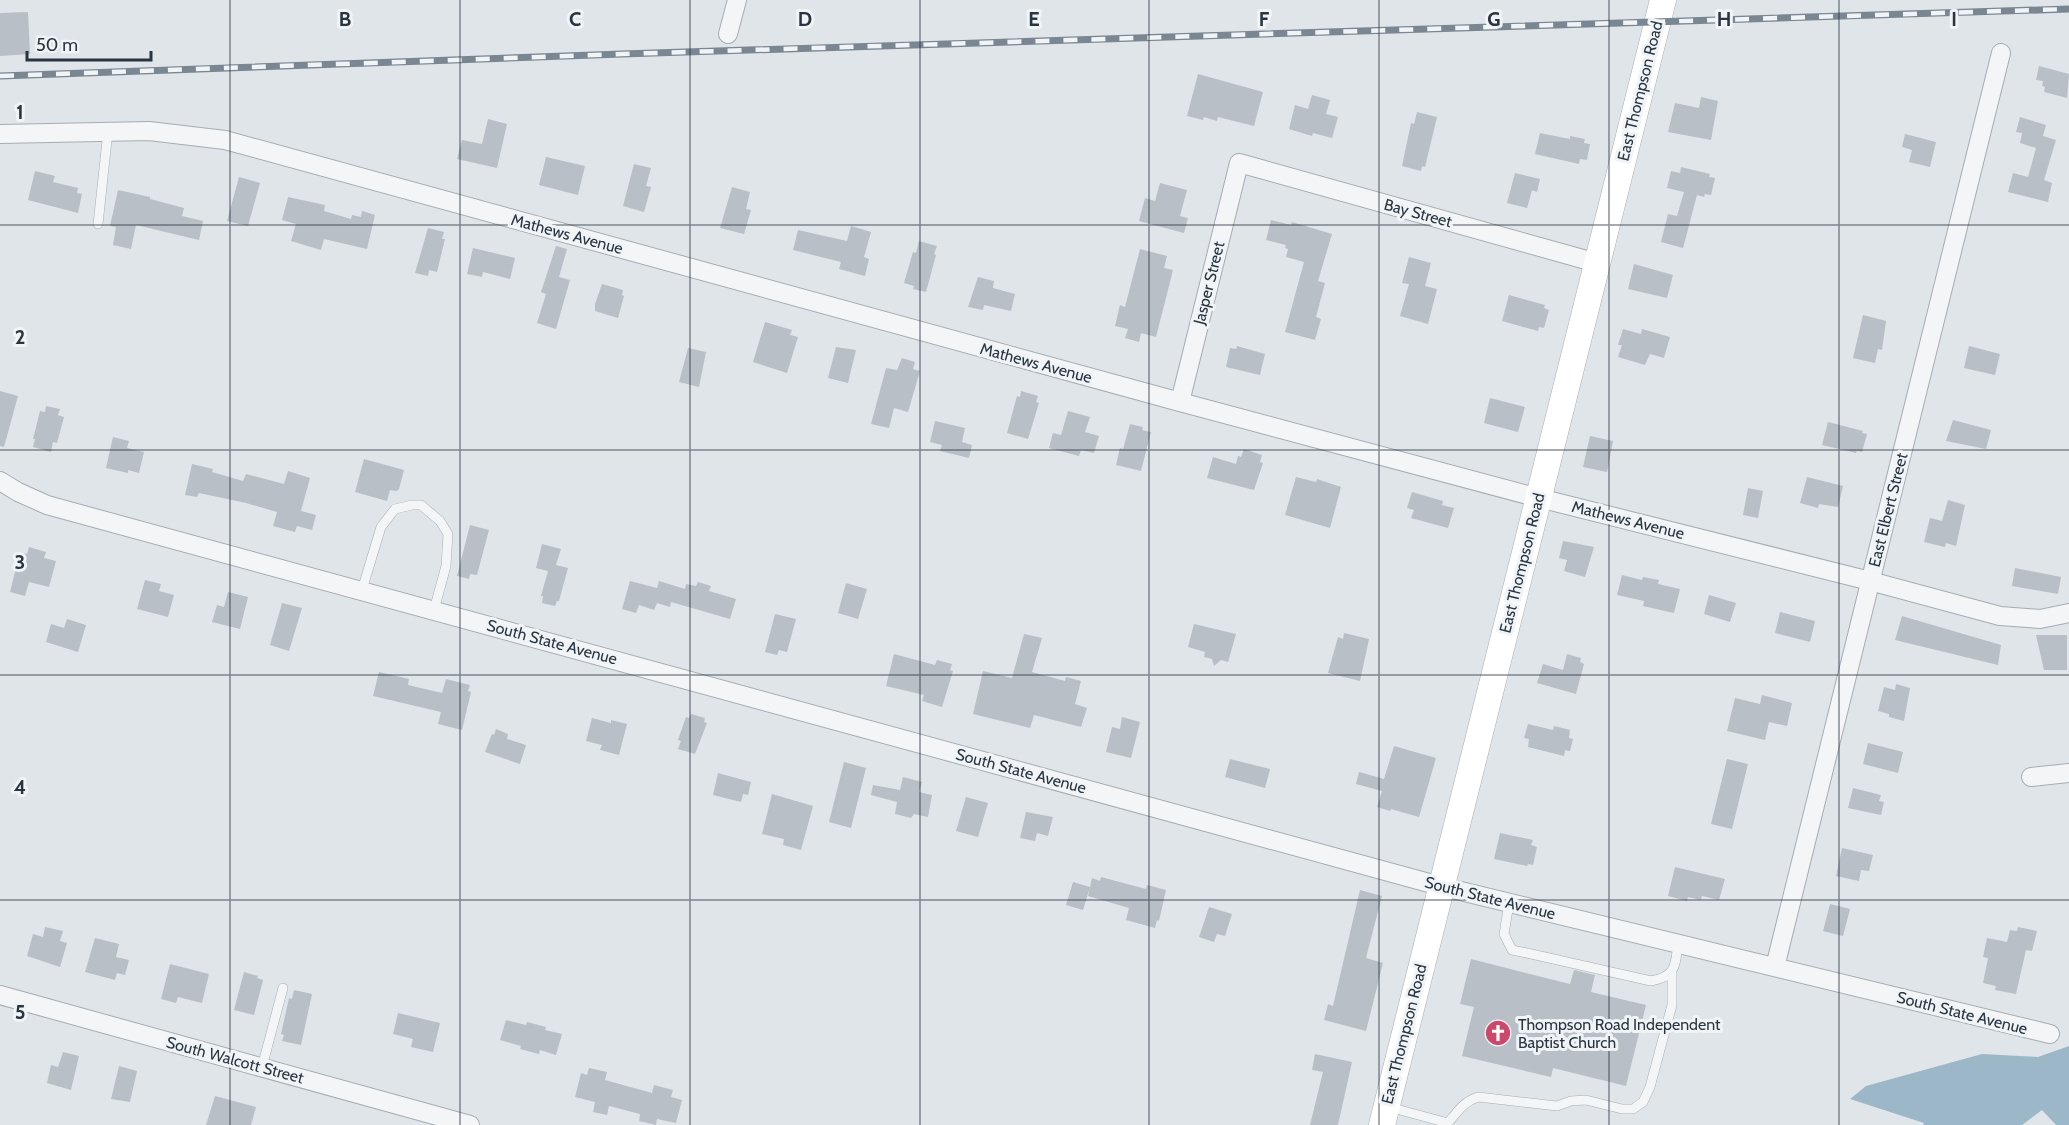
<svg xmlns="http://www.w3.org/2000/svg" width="2069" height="1125" font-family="Cabin,sans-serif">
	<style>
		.water { fill: #9cb7c8 }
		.building { fill: #b8bfc6 }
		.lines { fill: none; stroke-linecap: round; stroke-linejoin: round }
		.lane-casing { stroke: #a5adb3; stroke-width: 10 }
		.street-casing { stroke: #a5adb3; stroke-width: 20 }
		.secondary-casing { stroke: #a5adb3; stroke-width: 27 }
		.lane { stroke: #f3f5f7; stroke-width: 9 }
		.street { stroke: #f3f5f7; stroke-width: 18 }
		.secondary { stroke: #fff; stroke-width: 26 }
		.rail-casing { stroke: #7a8692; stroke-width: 7 }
		.rail { stroke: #f0f4f7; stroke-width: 4.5; stroke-dasharray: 14; stroke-linecap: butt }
		.grid { fill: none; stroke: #293540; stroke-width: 1.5; stroke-opacity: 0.55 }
		.labels { text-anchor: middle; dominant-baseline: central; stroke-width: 6; stroke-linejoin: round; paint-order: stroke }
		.street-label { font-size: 16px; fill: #293540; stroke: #f0f4f7 }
		.poi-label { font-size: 16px; fill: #293540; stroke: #f0f4f7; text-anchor: start }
		.grid-label { font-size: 20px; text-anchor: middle; font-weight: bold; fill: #293540; stroke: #f0f4f7; stroke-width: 6; stroke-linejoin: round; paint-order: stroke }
	</style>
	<rect width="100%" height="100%" fill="#e0e5e9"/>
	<!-- water -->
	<path class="water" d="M 2069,1046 L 2069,1125 L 2056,1125 L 2042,1110 L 2022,1125 L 1923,1125 L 1924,1123 L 1850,1099 L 1866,1086 L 1982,1054 L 2038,1057 Z"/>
	<!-- building -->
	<path class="building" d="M 28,12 L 30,54 L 0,56 L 0,13 Z
		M 2039,66 L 2069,74 L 2067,98 L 2044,92 L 2045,87 L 2042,86 L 2043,81 L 2036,80 Z
		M 1198,74 L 1263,92 L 1254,126 L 1218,117 L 1217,121 L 1204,117 L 1203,120 L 1187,116 Z
		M 1312,95 L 1330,100 L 1326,114 L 1338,117 L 1332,138 L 1313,133 L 1312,136 L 1289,129 L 1295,105 L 1308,109 Z
		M 1701,97 L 1718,101 L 1711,140 L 1668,132 L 1675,103 L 1699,108 Z
		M 1417,112 L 1437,117 L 1425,167 L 1422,166 L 1421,171 L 1402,166 L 1411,123 L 1414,124 Z
		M 2020,117 L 2046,125 L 2043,136 L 2056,140 L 2044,180 L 2052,183 L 2048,202 L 2008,192 L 2013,173 L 2028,177 L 2036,148 L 2020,143 L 2022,133 L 2016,132 Z
		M 488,119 L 507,124 L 497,168 L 457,159 L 462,140 L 482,144 Z
		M 1540,133 L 1570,139 L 1570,136 L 1585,139 L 1584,143 L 1590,144 L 1587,160 L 1580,159 L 1579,164 L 1535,154 Z
		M 1905,134 L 1936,142 L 1930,167 L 1909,162 L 1912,150 L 1902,147 Z
		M 546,157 L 585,166 L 578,195 L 539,185 Z
		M 634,164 L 651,168 L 646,186 L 651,187 L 644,212 L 623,206 Z
		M 1681,167 L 1710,174 L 1709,177 L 1715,178 L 1711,195 L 1705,194 L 1704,197 L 1697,195 L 1683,248 L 1661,242 L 1668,214 L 1677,216 L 1684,192 L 1667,188 L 1671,171 L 1680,173 Z
		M 35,171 L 55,176 L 53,182 L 78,188 L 77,193 L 82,194 L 78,213 L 28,200 Z
		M 1515,173 L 1540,179 L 1537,192 L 1532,190 L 1527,208 L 1507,203 Z
		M 239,177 L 260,183 L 248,226 L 227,221 Z
		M 1160,183 L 1187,190 L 1180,216 L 1188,218 L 1184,233 L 1139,221 L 1145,198 L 1155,201 Z
		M 732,187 L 750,192 L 746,209 L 751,210 L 744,234 L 720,228 Z
		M 118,190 L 150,197 L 150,199 L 184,208 L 182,216 L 203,221 L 199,240 L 136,225 L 131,249 L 113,245 L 116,227 L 110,226 Z
		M 288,197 L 325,205 L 324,211 L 351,219 L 352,215 L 361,217 L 362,211 L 375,215 L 367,249 L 324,239 L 321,250 L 291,241 L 296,224 L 282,220 Z
		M 1271,220 L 1291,225 L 1292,222 L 1332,234 L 1318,281 L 1325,283 L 1316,317 L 1321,319 L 1315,340 L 1285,332 L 1304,262 L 1286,257 L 1288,249 L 1285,248 L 1286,245 L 1266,240 Z
		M 851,226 L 871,232 L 864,257 L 869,259 L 865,276 L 839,269 L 841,262 L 793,250 L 798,230 L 847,241 Z
		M 428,228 L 444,232 L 442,239 L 445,239 L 437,272 L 429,270 L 428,276 L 415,273 Z
		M 919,241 L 937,246 L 934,254 L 936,255 L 926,292 L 913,289 L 914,286 L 904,283 L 913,252 L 916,253 Z
		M 556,246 L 567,249 L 559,277 L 570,280 L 556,329 L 537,323 L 546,294 L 541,292 Z
		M 473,248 L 515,258 L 510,279 L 483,272 L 482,277 L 467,274 Z
		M 1140,249 L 1167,256 L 1164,268 L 1173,270 L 1156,337 L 1141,333 L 1139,342 L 1125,338 L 1128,329 L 1115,326 L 1120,305 L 1125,307 Z
		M 1409,257 L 1431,263 L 1425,286 L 1437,289 L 1428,324 L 1400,316 L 1409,284 L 1402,283 Z
		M 1634,264 L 1673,275 L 1667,298 L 1628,289 Z
		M 978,277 L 994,281 L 993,288 L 1015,294 L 1011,311 L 984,305 L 983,310 L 968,307 Z
		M 602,284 L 623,290 L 622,295 L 624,296 L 618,318 L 595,311 L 595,304 Z
		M 1509,295 L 1545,305 L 1544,308 L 1549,310 L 1544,328 L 1539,327 L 1538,331 L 1502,321 Z
		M 1863,315 L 1886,321 L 1882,350 L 1878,349 L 1875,363 L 1853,358 Z
		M 765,322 L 792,330 L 790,335 L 798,337 L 787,373 L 753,362 Z
		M 1623,329 L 1641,334 L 1642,329 L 1670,337 L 1664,358 L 1650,354 L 1645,365 L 1618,357 L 1622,345 L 1618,345 Z
		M 1237,346 L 1265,354 L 1260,375 L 1226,367 L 1230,348 L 1236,349 Z
		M 1969,346 L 2000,354 L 1995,375 L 1964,368 Z
		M 836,347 L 856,350 L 848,383 L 828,378 Z
		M 688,348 L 706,352 L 699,387 L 679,382 Z
		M 902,358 L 915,362 L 913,369 L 920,371 L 908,412 L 894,408 L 889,428 L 871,424 L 886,368 L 897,370 Z
		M 0,391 L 18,396 L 4,447 L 0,446 Z
		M 1021,391 L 1038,396 L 1036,402 L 1039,403 L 1028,439 L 1007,433 L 1017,396 L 1020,397 Z
		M 1490,398 L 1525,407 L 1518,432 L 1484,423 Z
		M 46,406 L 60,409 L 58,415 L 64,417 L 57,443 L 53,442 L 51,452 L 33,447 L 35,439 L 33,439 L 40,411 L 45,412 Z
		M 1068,411 L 1090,417 L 1085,432 L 1099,436 L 1094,453 L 1081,450 L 1079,456 L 1049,448 L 1053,433 L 1061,435 Z
		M 1953,420 L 1991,430 L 1986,449 L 1946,441 Z
		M 935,421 L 965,428 L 962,442 L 972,445 L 969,458 L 940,451 L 942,445 L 930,442 Z
		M 1828,422 L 1863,431 L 1862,433 L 1867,434 L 1862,452 L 1857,451 L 1856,453 L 1822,445 Z
		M 1130,424 L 1143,427 L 1142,430 L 1151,432 L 1141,471 L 1116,465 L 1120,448 L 1123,449 Z
		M 1590,436 L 1613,441 L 1607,472 L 1583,467 Z
		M 113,437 L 129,441 L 127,448 L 144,452 L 139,473 L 128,470 L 128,473 L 106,468 Z
		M 1244,449 L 1262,455 L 1260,462 L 1263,463 L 1254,490 L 1207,478 L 1213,457 L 1236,464 L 1238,456 L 1241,457 Z
		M 364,459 L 404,470 L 399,489 L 397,491 L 390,490 L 387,501 L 355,492 Z
		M 192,464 L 213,469 L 212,472 L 243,481 L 246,474 L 284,484 L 288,471 L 310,478 L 301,511 L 316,515 L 312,530 L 297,526 L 295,532 L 273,526 L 277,512 L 246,503 L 199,493 L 197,497 L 185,495 Z
		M 1296,477 L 1316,482 L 1317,479 L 1341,487 L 1330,528 L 1285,515 Z
		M 1807,477 L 1843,486 L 1838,507 L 1819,504 L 1818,508 L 1800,503 Z
		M 1748,488 L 1763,491 L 1758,518 L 1743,515 Z
		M 1412,492 L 1443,501 L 1442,505 L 1454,508 L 1448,528 L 1411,518 L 1414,510 L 1407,508 Z
		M 1948,500 L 1965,505 L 1956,546 L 1946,543 L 1945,547 L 1924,542 L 1930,518 L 1942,521 Z
		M 470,525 L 489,530 L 477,575 L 470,574 L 469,579 L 457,576 Z
		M 1563,541 L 1594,547 L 1585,577 L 1564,571 L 1567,560 L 1559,558 Z
		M 542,544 L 561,549 L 556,565 L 568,568 L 559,601 L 557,601 L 555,606 L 542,603 L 543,596 L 541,596 L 548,571 L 536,568 Z
		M 29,547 L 46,552 L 44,558 L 56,561 L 49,587 L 29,582 L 25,596 L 10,592 L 20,552 L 27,554 Z
		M 2015,568 L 2061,577 L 2058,594 L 2012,586 Z
		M 1622,575 L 1642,580 L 1643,577 L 1659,580 L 1658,584 L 1680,589 L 1674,613 L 1643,606 L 1644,601 L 1617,595 Z
		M 145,580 L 161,584 L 159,591 L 174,595 L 168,617 L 137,609 Z
		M 630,581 L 657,588 L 659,581 L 685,589 L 686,584 L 696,586 L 698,582 L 711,586 L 709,591 L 736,599 L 730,619 L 671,602 L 670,607 L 657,603 L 654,610 L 639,605 L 636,613 L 622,609 Z
		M 846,583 L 867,589 L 858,619 L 838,613 Z
		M 228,592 L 248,597 L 240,629 L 212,622 L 217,605 L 224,607 Z
		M 1709,595 L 1736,603 L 1730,622 L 1704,614 Z
		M 282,603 L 302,608 L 289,651 L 270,645 Z
		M 1780,612 L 1815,621 L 1810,642 L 1775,633 Z
		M 775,614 L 796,619 L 787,652 L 779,650 L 777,655 L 765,652 Z
		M 1902,616 L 2001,645 L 1998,665 L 1895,640 Z
		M 67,619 L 86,625 L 78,652 L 46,642 L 51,624 L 64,628 Z
		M 1194,624 L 1236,634 L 1228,662 L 1221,660 L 1214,666 L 1212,659 L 1204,657 L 1205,652 L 1188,647 Z
		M 1344,633 L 1369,639 L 1360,681 L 1328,673 L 1338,637 L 1343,639 Z
		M 1024,634 L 1042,638 L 1032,672 L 1065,681 L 1066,677 L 1081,681 L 1075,704 L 1087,708 L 1081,727 L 1034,715 L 1030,728 L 973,714 L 983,671 L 1012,678 Z
		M 2036,635 L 2067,635 L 2067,670 L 2044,670 Z
		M 894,654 L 935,665 L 937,660 L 952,664 L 950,670 L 953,671 L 942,707 L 922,701 L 924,695 L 886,686 Z
		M 1567,654 L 1581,658 L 1580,662 L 1584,664 L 1576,694 L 1537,683 L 1543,664 L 1563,670 Z
		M 379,672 L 409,679 L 408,685 L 442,693 L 446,679 L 470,685 L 468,691 L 471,692 L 462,730 L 438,724 L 441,712 L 373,696 Z
		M 1896,684 L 1910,688 L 1904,721 L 1889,717 L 1889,714 L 1878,711 L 1884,687 L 1895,690 Z
		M 1762,695 L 1792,703 L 1787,726 L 1769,722 L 1765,740 L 1727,731 L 1735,698 L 1760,704 Z
		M 691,714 L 705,718 L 704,722 L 707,723 L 695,754 L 678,749 L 681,741 L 678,740 L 686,717 L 689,718 Z
		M 1122,717 L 1140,722 L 1131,758 L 1106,752 L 1112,727 L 1120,729 Z
		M 592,718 L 611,723 L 611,720 L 627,724 L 619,755 L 600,750 L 602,745 L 586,741 Z
		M 1528,724 L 1553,730 L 1554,726 L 1570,730 L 1569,738 L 1573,739 L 1570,751 L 1565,750 L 1564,756 L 1528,747 L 1529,739 L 1524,738 Z
		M 496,729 L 508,734 L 507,739 L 526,745 L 520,764 L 485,752 L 492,734 L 494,735 Z
		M 1868,743 L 1903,752 L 1898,773 L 1863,764 Z
		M 1394,746 L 1436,758 L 1419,817 L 1391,809 L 1390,811 L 1377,807 L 1382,791 L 1356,784 L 1359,772 L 1384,779 Z
		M 1230,759 L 1270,769 L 1265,788 L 1225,777 Z
		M 1727,759 L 1748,764 L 1732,829 L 1711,824 Z
		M 844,762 L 866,768 L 851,828 L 829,822 Z
		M 718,773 L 751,782 L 748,795 L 743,794 L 741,802 L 713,795 Z
		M 903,777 L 922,782 L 919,792 L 932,795 L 928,817 L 914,814 L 911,818 L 895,814 L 897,802 L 871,795 L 873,785 L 900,790 Z
		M 1853,788 L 1881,795 L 1879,801 L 1884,802 L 1881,815 L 1848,808 Z
		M 772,794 L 813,806 L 801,850 L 783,845 L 784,839 L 762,834 Z
		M 966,797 L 988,803 L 978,837 L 956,831 Z
		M 1026,812 L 1053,817 L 1048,836 L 1037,833 L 1035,841 L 1020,838 Z
		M 1500,833 L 1533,840 L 1531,845 L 1537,847 L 1533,865 L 1528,864 L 1527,866 L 1494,859 Z
		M 1842,848 L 1873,855 L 1869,871 L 1861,870 L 1859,881 L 1836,876 Z
		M 1675,867 L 1725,879 L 1719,900 L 1702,896 L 1701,900 L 1688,897 L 1687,901 L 1668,896 Z
		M 1101,877 L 1146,889 L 1147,885 L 1166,890 L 1159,921 L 1157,920 L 1155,928 L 1126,920 L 1129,908 L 1088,896 L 1092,878 L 1100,881 Z
		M 1073,882 L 1090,887 L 1083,910 L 1066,905 Z
		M 1360,890 L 1382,896 L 1366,958 L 1383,963 L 1366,1031 L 1324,1020 L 1328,1004 L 1333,1006 Z
		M 1830,904 L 1850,909 L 1843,936 L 1823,931 Z
		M 1209,907 L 1232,914 L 1225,936 L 1217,934 L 1214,942 L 1199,937 Z
		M 45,927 L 63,931 L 60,941 L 67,943 L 60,967 L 27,956 L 33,934 L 43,937 Z
		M 2018,927 L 2037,931 L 2032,951 L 2026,950 L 2016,994 L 1995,990 L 1996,986 L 1983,983 L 1988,958 L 1983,957 L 1987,938 L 2007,942 L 2010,930 L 2017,931 Z
		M 95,938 L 119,944 L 116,957 L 129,960 L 125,975 L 117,973 L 115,980 L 85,972 Z
		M 1471,959 L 1570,984 L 1574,970 L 1595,975 L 1591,992 L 1646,1005 L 1626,1086 L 1553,1068 L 1551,1077 L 1462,1056 L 1474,1007 L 1460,1004 Z
		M 170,964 L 209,974 L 202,1003 L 178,997 L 176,1003 L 161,999 Z
		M 244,972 L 258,976 L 257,978 L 263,980 L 254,1015 L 234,1010 Z
		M 294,990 L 312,994 L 301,1045 L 282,1041 L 284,1035 L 281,1034 L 289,998 L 292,999 Z
		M 398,1013 L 440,1023 L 433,1052 L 411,1047 L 413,1039 L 393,1034 Z
		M 506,1020 L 526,1025 L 527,1022 L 546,1027 L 545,1030 L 562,1034 L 556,1055 L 540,1050 L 539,1054 L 520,1049 L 521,1046 L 500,1040 Z
		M 63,1052 L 79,1056 L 71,1090 L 47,1083 L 51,1065 L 58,1067 Z
		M 1315,1054 L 1352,1062 L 1338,1125 L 1310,1125 L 1323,1072 L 1312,1070 Z
		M 119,1066 L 137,1071 L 130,1102 L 111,1099 Z
		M 589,1068 L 607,1072 L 605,1080 L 652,1093 L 654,1085 L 673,1090 L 671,1097 L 682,1100 L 676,1123 L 657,1119 L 656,1125 L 639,1121 L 640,1114 L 609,1106 L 607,1115 L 593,1112 L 595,1102 L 575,1097 L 581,1073 L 587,1075 Z
		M 215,1096 L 256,1107 L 251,1125 L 206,1125 Z"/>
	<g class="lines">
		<!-- lane casing -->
		<g class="lane-casing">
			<path id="lane" d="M 98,224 L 108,131
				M 362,590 L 381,527 L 395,509 L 412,505 L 421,505 L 440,521 L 448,534 L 446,566 L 434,610
				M 1509,903 L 1504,934 L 1512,950 L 1527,953 L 1651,981 C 1676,976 1675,967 1678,944
				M 262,1067 L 283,988
				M 1389,1107 L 1448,1123 C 1458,1111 1463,1102 1478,1097 L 1557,1106 L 1571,1101 L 1586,1100 L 1622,1109 L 1633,1109 L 1643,1102 L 1650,1087 L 1672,1005 L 1672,973"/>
		</g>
		<!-- street casing -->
		<g class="street-casing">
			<path id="street" d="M 728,34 L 737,0
				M 0,134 L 149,131 L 225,140 L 1180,402 L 1539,498 L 1870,581 L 2000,616 L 2040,619 L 2069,613
				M 1180,402 L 1239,163 L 1597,263
				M 0,481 L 18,492 L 47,505 L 1440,886 L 2050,1034
				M 2031,777 L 2069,773
				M 1775,967 L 2001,53
				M 0,995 L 470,1125"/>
		</g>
		<!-- secondary casing -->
		<g class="secondary-casing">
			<path id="secondary" d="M 1382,1125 L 1663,0"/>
		</g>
		<!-- lane -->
		<use href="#lane" class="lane"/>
		<!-- street -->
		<use href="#street" class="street"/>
		<!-- secondary -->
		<use href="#secondary" class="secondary"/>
		<!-- rail casing -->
		<g class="rail-casing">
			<path id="rail" d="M 0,76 L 622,54 L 2069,9"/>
		</g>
		<!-- rail -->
		<use href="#rail" class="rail"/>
	</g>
	<!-- grid -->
	<path class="grid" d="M 230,0 L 230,1125M 460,0 L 460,1125M 690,0 L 690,1125M 920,0 L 920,1125M 1149,0 L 1149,1125M 1379,0 L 1379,1125M 1609,0 L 1609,1125M 1839,0 L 1839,1125M 0,225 L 2069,225M 0,450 L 2069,450M 0,675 L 2069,675M 0,900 L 2069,900"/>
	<!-- icons -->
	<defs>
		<g id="church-disc" transform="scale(1.35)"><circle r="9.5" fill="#cc486c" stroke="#f0f4f7"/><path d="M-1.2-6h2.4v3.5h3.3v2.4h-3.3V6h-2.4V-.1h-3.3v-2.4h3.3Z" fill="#fff"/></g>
	</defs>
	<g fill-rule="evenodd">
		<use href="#church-disc" x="1498" y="1033"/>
	</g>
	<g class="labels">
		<!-- street labels -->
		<g class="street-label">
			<text transform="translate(1640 91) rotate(-76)">East Thompson Road</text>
			<text transform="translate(1418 213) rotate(15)">Bay Street</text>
			<text transform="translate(567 234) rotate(15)">Mathews Avenue</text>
			<text transform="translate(1209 283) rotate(-76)">Jasper Street</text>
			<text transform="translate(1036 363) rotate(15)">Mathews Avenue</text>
			<text transform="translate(1888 510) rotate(-76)">East Elbert Street</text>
			<text transform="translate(1628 520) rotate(14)">Mathews Avenue</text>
			<text transform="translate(1522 563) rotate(-76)">East Thompson Road</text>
			<text transform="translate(552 642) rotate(15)">South State Avenue</text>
			<text transform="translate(1021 771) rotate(15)">South State Avenue</text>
			<text transform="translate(1490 898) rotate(14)">South State Avenue</text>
			<text transform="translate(1962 1013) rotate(14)">South State Avenue</text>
			<text transform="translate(1404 1034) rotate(-76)">East Thompson Road</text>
			<text transform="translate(235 1060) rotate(15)">South Walcott Street</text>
		</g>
		<!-- poi labels -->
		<g class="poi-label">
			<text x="1518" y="1024">Thompson Road Independent<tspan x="1518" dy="18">Baptist Church</tspan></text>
		</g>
	</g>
	<g class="grid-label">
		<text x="345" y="26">B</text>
		<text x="575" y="26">C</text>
		<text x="805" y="26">D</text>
		<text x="1034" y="26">E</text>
		<text x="1264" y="26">F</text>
		<text x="1494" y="26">G</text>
		<text x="1724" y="26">H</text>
		<text x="1954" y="26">I</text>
		<text x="20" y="119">1</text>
		<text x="20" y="344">2</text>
		<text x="20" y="569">3</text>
		<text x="20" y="794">4</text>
		<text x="20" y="1019">5</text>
	</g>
	<!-- scale -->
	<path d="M27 51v9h124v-9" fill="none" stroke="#293540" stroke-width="3"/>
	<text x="36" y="51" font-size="18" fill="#293540" stroke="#f0f4f7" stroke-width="4.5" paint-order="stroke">50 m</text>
</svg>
